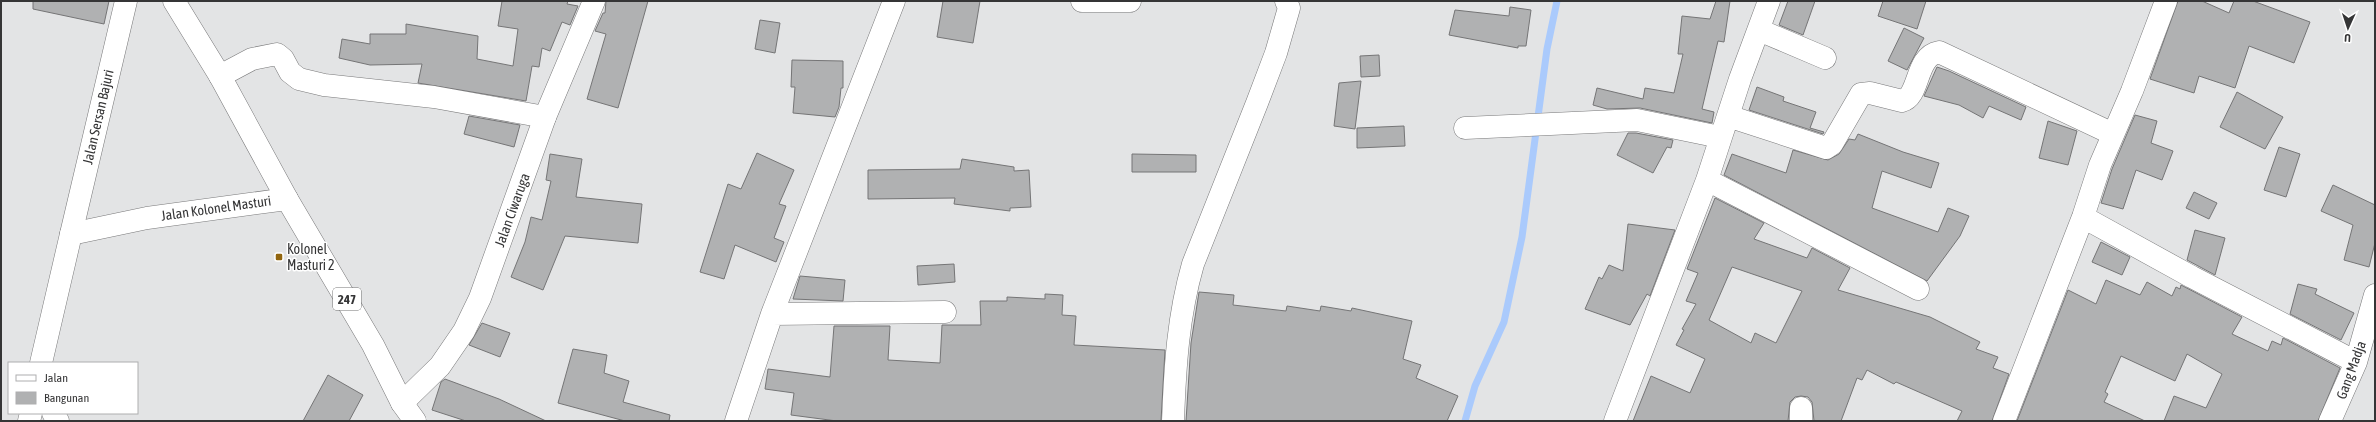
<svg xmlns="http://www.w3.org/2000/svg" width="2376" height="422" font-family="'Asap Condensed',sans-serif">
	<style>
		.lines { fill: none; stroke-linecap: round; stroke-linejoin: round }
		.stream { stroke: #aacafc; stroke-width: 7 }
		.building { fill: #b0b1b2; stroke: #757576; fill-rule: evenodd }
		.street-casing { stroke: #79797a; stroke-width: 23 }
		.secondary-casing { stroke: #79797a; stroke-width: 23 }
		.primary-casing { stroke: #79797a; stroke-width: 23 }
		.street { stroke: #fff; stroke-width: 22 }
		.secondary { stroke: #fff; stroke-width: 22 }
		.primary { stroke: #fff; stroke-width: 22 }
		.poi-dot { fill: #91650f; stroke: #fff; stroke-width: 1.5 }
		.labels { text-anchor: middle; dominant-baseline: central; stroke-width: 3; stroke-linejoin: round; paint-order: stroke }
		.shield { fill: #fff; stroke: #727272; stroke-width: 1 }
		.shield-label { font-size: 13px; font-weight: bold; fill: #353536 }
		.street-label { font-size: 14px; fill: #353536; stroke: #fff }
		.poi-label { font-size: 14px; fill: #353536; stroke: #fff; text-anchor: start }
	</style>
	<rect width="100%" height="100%" fill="#e3e4e5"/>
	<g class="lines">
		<!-- stream -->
		<path class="stream" d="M 1465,421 L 1475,386 L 1504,322 L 1522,237 L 1547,49 L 1557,1"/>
	</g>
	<!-- building -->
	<path class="building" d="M 33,1 L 109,1 L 104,24 L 33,9 Z
		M 502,1 L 568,1 L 567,4 L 578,6 L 570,25 L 562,22 L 550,51 L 542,48 L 539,67 L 532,66 L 526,101 L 418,83 L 422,64 L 370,65 L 339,58 L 342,39 L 370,44 L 370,34 L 406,34 L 406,24 L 478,36 L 477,59 L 513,66 L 518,29 L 498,26 Z
		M 606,1 L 648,1 L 618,108 L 587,99 L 606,34 L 595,31 L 603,13 L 605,13 Z
		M 943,1 L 980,1 L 973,43 L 937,37 Z
		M 1716,1 L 1730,1 L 1724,42 L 1718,41 L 1702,109 L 1714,112 L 1712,123 L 1640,108 L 1607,109 L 1593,105 L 1597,88 L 1643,99 L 1645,88 L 1674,93 L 1683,54 L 1678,54 L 1682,16 L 1710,19 Z
		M 1788,1 L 1815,1 L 1803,35 L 1779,25 Z
		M 1883,1 L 1926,1 L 1917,29 L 1878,16 Z
		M 2178,1 L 2202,1 L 2229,13 L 2234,1 L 2253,1 L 2310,22 L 2294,63 L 2249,46 L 2235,88 L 2199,76 L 2194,93 L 2150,79 Z
		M 1510,7 L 1531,10 L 1526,46 L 1518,46 L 1518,48 L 1449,35 L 1455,10 L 1509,16 Z
		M 760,20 L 780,23 L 775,53 L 755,49 Z
		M 1904,28 L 1924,38 L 1907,70 L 1888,61 Z
		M 1379,55 L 1380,76 L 1361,77 L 1360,56 Z
		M 792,60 L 843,61 L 843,88 L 841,88 L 839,107 L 835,117 L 793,113 L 795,87 L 791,87 Z
		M 1937,67 L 1949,71 L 2026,107 L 2021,120 L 1989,106 L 1983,118 L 1959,105 L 1924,96 Z
		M 1361,81 L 1355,129 L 1334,126 L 1339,83 Z
		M 1757,87 L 1784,97 L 1783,101 L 1816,112 L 1810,128 L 1824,132 L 1823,134 L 1749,110 Z
		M 2237,92 L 2283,117 L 2265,149 L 2220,127 Z
		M 2135,115 L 2157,121 L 2151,143 L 2173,151 L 2162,180 L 2136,170 L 2123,209 L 2101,203 L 2112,169 Z
		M 469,116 L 520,125 L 514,147 L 464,134 Z
		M 2048,121 L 2077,131 L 2068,165 L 2039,158 Z
		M 1404,126 L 1405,146 L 1357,148 L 1357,128 Z
		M 1628,133 L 1636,133 L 1673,140 L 1671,148 L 1667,147 L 1653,173 L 1617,155 Z
		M 1858,134 L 1903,152 L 1939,163 L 1931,188 L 1882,171 L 1872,208 L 1938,232 L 1948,208 L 1969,216 L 1960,236 L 1927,281 L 1724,175 L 1732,154 L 1786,173 L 1793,150 L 1828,160 L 1839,154 L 1849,139 L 1855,140 Z
		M 2279,147 L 2300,154 L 2286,197 L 2264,190 Z
		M 757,153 L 794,170 L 779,204 L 786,206 L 774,238 L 784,242 L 776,262 L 735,245 L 724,279 L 700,272 L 728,184 L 741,189 Z
		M 550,154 L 582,159 L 576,197 L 642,204 L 638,243 L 565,236 L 543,290 L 511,277 L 525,242 L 531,217 L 542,220 L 551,181 L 546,180 Z
		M 1132,154 L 1196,155 L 1196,172 L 1132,172 Z
		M 962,159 L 1014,167 L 1014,171 L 1029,170 L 1031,207 L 1010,208 L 1010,211 L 954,204 L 955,198 L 868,199 L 868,170 L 960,169 Z
		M 2333,185 L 2375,205 L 2375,243 L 2369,267 L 2344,260 L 2353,225 L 2321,211 Z
		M 2194,192 L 2217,203 L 2209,219 L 2186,208 Z
		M 1715,198 L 1764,223 L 1754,239 L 1807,258 L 1812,248 L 1850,268 L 1838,290 L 1930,317 L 1980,342 L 1976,349 L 1998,357 L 1993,368 L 2009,374 L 1992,421 L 1957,421 L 1962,411 L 1896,382 L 1894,384 L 1867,370 L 1862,380 L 1857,378 L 1841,421 L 1814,421 L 1812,402 L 1808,397 L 1801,396 L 1795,397 L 1790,402 L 1788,421 L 1633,421 L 1651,376 L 1690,393 L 1705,359 L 1676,345 L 1684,330 L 1682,329 L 1696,304 L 1686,301 L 1698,273 L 1687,269 ZM 1732,267 L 1802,291 L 1776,343 L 1755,333 L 1751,343 L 1709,320 Z
		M 1628,224 L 1675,230 L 1650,296 L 1647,294 L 1630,325 L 1585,309 L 1599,277 L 1602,279 L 1609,265 L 1623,271 Z
		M 2195,230 L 2225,238 L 2215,275 L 2187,260 Z
		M 2101,242 L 2130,257 L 2122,275 L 2092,262 Z
		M 954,264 L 955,282 L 918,285 L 917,266 Z
		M 800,276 L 845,280 L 843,301 L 793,299 Z
		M 2106,280 L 2140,295 L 2147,282 L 2172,296 L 2176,287 L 2180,289 L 2181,285 L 2242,317 L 2232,334 L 2268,351 L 2272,341 L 2281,345 L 2283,338 L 2340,368 L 2318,421 L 2164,421 L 2174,396 L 2206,408 L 2222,374 L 2187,354 L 2175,381 L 2121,356 L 2105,392 L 2108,394 L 2104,402 L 2145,421 L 2017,421 L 2068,290 L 2096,304 Z
		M 2298,284 L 2317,289 L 2315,294 L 2354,313 L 2341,340 L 2290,314 Z
		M 1199,292 L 1234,295 L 1233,305 L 1286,311 L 1287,306 L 1320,311 L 1321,306 L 1351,311 L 1352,308 L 1412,321 L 1403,359 L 1421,365 L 1416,378 L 1458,396 L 1447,421 L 1186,421 L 1191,343 Z
		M 1045,294 L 1063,295 L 1062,315 L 1076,316 L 1074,345 L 1165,350 L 1161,421 L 837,421 L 791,415 L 794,393 L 765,389 L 768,369 L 830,377 L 834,326 L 890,326 L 888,360 L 940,363 L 942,325 L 981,325 L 980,301 L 1007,301 L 1007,297 L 1045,299 Z
		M 482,323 L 510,333 L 500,357 L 469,345 Z
		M 573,349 L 607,355 L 604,373 L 629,381 L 623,402 L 670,415 L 669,421 L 625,421 L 558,403 Z
		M 328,375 L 363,395 L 349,421 L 303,421 Z
		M 445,379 L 499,399 L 546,421 L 466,421 L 432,410 L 441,382 Z"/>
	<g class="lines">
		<!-- street casing -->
		<g class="street-casing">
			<path id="street" d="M 1082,1 L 1130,1
				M 1759,30 L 1825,58
				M 220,76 L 252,59 L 277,54 L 283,59 L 290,72 L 299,79 L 324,85 L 434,97 L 545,117
				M 1728,116 L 1826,148 L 1832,144 L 1861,94 L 1870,93 L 1902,101 C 1920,97 1915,56 1939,52 L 2113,134
				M 1465,128 L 1637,120 L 1720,137
				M 1707,180 L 1918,289
				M 2083,217 L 2192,277 L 2356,362
				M 772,314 L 945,312
				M 53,413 L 58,421
				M 736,421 L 772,314 L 894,1
				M 1173,421 C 1175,367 1178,316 1193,264 L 1257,103 L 1276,53 L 1289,8 L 1286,1
				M 1615,421 L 1707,180 L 1740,79 L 1769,1
				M 1801,421 L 1801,408
				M 2004,421 L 2083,217 L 2100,165 L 2132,91 L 2166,1
				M 2330,421 L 2356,362 L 2375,295"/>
		</g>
		<!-- secondary casing -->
		<g class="secondary-casing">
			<path id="secondary" d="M 174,1 L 220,76 L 287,199
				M 71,234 L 126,1
				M 402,403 L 440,366 L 464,331 L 480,298 L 545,117 L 594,1"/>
		</g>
		<!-- primary casing -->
		<g class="primary-casing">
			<path id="primary" d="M 41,363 L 71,234 L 147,218 L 287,199 L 373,345 L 402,403 L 415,421
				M 29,421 L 31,413"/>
		</g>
		<!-- street -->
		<use href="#street" class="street"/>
		<!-- secondary -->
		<use href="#secondary" class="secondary"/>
		<!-- primary -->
		<use href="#primary" class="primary"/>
	</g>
	<!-- markers -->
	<rect class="poi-dot" x="275" y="253" width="8" height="8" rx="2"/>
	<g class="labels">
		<!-- shield labels -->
		<rect class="shield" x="333" y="288" width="28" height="22" rx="3"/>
		<g class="shield-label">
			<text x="347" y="299">247</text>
		</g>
		<!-- street labels -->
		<g class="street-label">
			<text transform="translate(98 117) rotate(-77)">Jalan Sersan Bajuri</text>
			<text transform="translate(216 208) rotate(-8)">Jalan Kolonel Masturi</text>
			<text transform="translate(512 210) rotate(-70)">Jalan Ciwaruga</text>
			<text transform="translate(2351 370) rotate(-70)">Gang Madja</text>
		</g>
		<!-- poi labels -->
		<g class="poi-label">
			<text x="287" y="249">Kolonel<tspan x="287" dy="16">Masturi 2</tspan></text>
		</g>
	</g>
	<!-- border -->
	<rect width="2376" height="422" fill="none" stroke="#353536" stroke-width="4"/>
	<!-- legend -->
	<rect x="8" y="362" width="130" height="52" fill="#ffffff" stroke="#aeaeaf"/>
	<rect x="16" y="375" width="20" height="6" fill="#ffffff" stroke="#aeaeaf"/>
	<text x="44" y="382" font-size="12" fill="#353536">Jalan</text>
	<rect x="16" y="392" width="20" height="12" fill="#b0b1b2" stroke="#aeaeaf"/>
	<text x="44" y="402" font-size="12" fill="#353536">Bangunan</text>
	<!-- north arrow -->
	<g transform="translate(2348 28) rotate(183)" stroke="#ffffff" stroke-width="3" paint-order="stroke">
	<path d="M0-3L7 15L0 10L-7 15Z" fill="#353536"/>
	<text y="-6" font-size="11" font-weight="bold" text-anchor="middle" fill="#353536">U</text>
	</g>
</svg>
